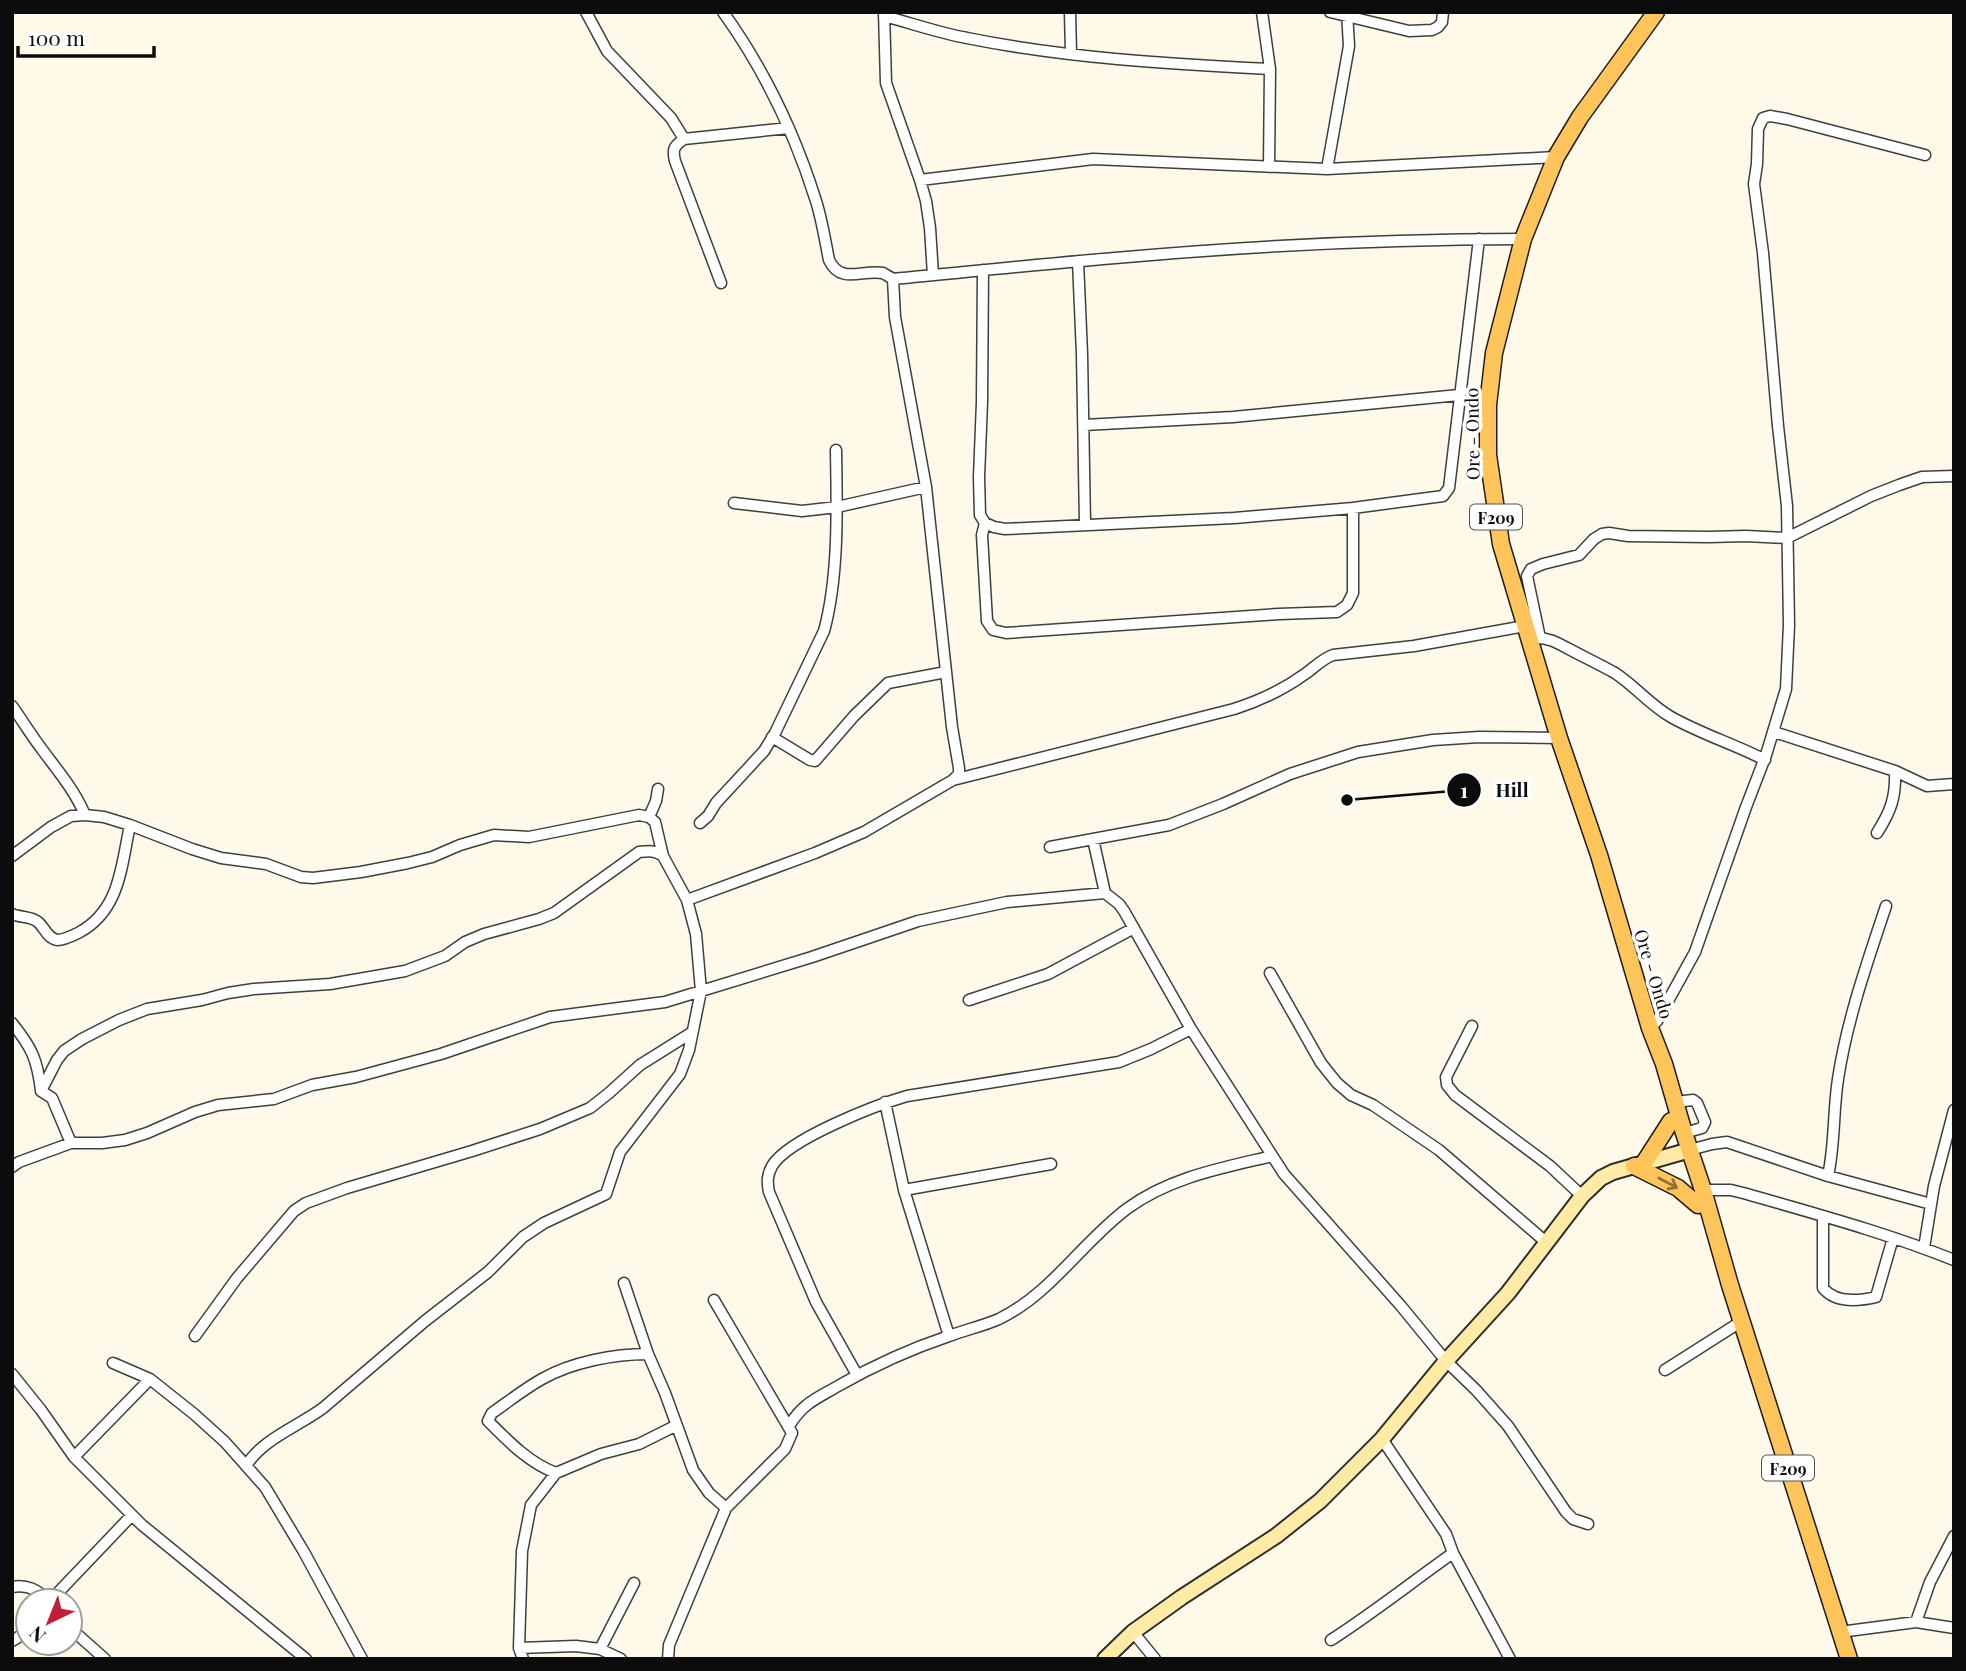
<svg xmlns="http://www.w3.org/2000/svg" width="1966" height="1671" font-family="'Playfair Display',serif">
	<style>
		.lines { fill: none; stroke-linecap: round; stroke-linejoin: round }
		.street-casing { stroke: #3f3f3f; stroke-width: 13 }
		.secondary-casing { stroke: #2e2e2e; stroke-width: 18 }
		.primary-casing { stroke: #1d1d1d; stroke-width: 19 }
		.street { stroke: #fff; stroke-width: 10 }
		.secondary { stroke: #ffeba5; stroke-width: 14 }
		.primary { stroke: #ffc55a; stroke-width: 16 }
		.oneway { stroke: #927237 }
		.labels { text-anchor: middle; dominant-baseline: central; stroke-width: 7; stroke-linejoin: round; paint-order: stroke }
		.shield { fill: #fff; stroke: #555; stroke-width: 2 }
		.shield-label { font-size: 16px; font-weight: bold; fill: #0c0c0c }
		.street-label { font-size: 18px; fill: #0c0c0c; stroke: #fff }
		.leader { fill: none; stroke: #0c0c0c; stroke-width: 2.5 }
		.callout-dot { fill: #0c0c0c; stroke: #fff; stroke-width: 2.5 }
		.mark-label { font-size: 21px; text-anchor: middle; font-weight: bold; fill: #fff }
		.callout-label { font-size: 19px; text-anchor: middle; font-weight: bold; fill: #0c0c0c; stroke: #fff; stroke-width: 7; stroke-linejoin: round; paint-order: stroke }
	</style>
	<rect width="100%" height="100%" fill="#fff9ea"/>
	<g class="lines">
		<!-- street casing -->
		<g class="street-casing">
			<path id="street" d="M 586,12 L 607,51 L 671,118 L 684,139
				M 884,12 L 886,83 L 920,180 L 926,201 L 930,228 L 933,275
				M 1070,12 L 1071,54
				M 1262,12 L 1270,69 L 1269,167
				M 1330,12 L 1409,31 L 1432,30 L 1438,27 L 1442,22 L 1443,12
				M 884,16 C 911,23 939,33 967,38 C 1066,58 1169,64 1270,69
				M 1327,169 L 1349,46 L 1347,12
				M 920,180 L 1093,159 L 1327,169 L 1556,157
				M 1078,261 L 1082,354 L 1085,524
				M 983,270 L 982,402 L 979,477 L 980,515 L 985,523 L 994,527 L 1005,529 L 1234,518 L 1353,508 L 1443,496 L 1449,488 L 1479,239
				M 893,279 C 967,272 1041,264 1115,258 C 1250,246 1387,239 1523,239
				M 721,283 L 675,161 C 672,149 674,146 684,139 L 789,128
				M 1084,425 L 1233,417 L 1459,395
				M 734,503 L 802,511 L 837,507 L 926,487
				M 985,523 L 982,535 L 987,621 L 993,630 L 1006,633 L 1279,614 L 1337,612 L 1347,605 L 1353,593 L 1353,508
				M 1536,638 C 1549,638 1556,642 1567,648 C 1582,656 1599,664 1615,673 C 1635,686 1650,705 1671,717 C 1701,734 1734,744 1765,760
				M 1540,638 L 1527,576 L 1531,569 L 1543,564 L 1579,555 L 1594,539 L 1602,534 L 1609,533 L 1628,536 L 1709,537 L 1746,536 L 1787,538 L 1871,496 L 1899,485 L 1922,477 L 1954,476
				M 12,706 C 22,720 31,735 41,748 C 57,770 74,789 85,815
				M 1774,732 L 1895,771 L 1927,786 L 1954,784
				M 772,737 L 810,760 L 815,761 L 854,716 L 888,683 L 946,672
				M 953,780 L 1234,709 C 1259,701 1283,690 1305,674 C 1315,667 1322,659 1333,655 L 1414,646 L 1525,626
				M 649,817 L 656,801 L 658,789
				M 700,823 L 708,816 L 716,803 L 764,751 L 775,733 L 824,631 C 839,576 837,507 836,450
				M 1877,833 C 1891,811 1896,797 1895,771
				M 1093,839 L 1105,893
				M 1050,847 L 1169,825 L 1223,804 L 1290,774 L 1358,752 L 1433,740 L 1479,737 L 1559,738
				M 12,856 L 51,827 L 71,816 L 85,815 L 104,817 L 130,825 L 192,849 L 221,858 L 266,864 L 301,877 L 313,878 L 361,872 L 408,863 L 432,857 L 460,845 L 494,835 L 529,837 L 639,815 L 649,817 L 655,822 L 663,856 L 687,900 L 696,934 L 701,991 L 689,1050 L 680,1074 L 620,1152 L 606,1194 L 544,1223 L 523,1237 L 488,1272 L 425,1321 L 323,1408 C 299,1426 262,1439 246,1466
				M 687,900 L 815,853 L 864,832 L 953,780 L 959,774 L 959,768 L 952,727 L 926,487 L 895,317 L 893,279 C 892,278 884,274 883,273 C 862,269 841,285 829,260 C 825,240 822,220 816,201 C 795,134 764,69 723,12
				M 12,914 C 21,918 31,916 38,922 C 45,928 47,938 57,940 C 64,940 72,936 78,933 C 120,911 121,867 130,825
				M 1270,973 L 1321,1063 L 1337,1083 L 1351,1095 L 1373,1105 L 1439,1150 L 1547,1243
				M 969,1000 L 1048,974 L 1134,928
				M 12,1023 C 32,1048 37,1059 41,1090
				M 1472,1026 L 1446,1077 L 1447,1085 L 1455,1095 L 1550,1166 L 1582,1196
				M 1650,1028 L 1657,1021 L 1695,952 L 1746,807 L 1766,755 L 1786,689 L 1789,625 L 1787,506 L 1778,426 L 1763,253 L 1754,184 L 1757,164 L 1758,129 L 1763,118 L 1770,116 L 1787,119 L 1925,155
				M 41,1091 L 57,1060 L 64,1051 L 82,1039 L 119,1020 L 147,1009 L 202,1000 L 228,993 L 254,989 L 330,984 L 405,971 L 445,956 L 465,942 L 484,934 L 539,919 L 554,913 L 639,852 C 649,851 655,850 663,856
				M 41,1091 L 52,1098 L 71,1143
				M 885,1102 L 904,1190 L 949,1336
				M 1675,1102 L 1693,1100 L 1697,1103 L 1705,1122 L 1702,1128 L 1684,1133
				M 1690,1150 L 1712,1144 L 1727,1142 L 1828,1176 L 1931,1204
				M 12,1167 L 19,1162 L 71,1143 L 102,1143 L 125,1140 L 147,1133 L 195,1112 L 218,1105 L 274,1099 L 312,1085 L 356,1077 L 441,1054 L 550,1017 L 665,1002 L 812,957 L 918,921 L 1007,902 L 1105,893 L 1119,904 L 1124,911 L 1191,1029 L 1284,1174 L 1401,1306 L 1446,1361 L 1476,1390 L 1508,1426 L 1566,1512 L 1573,1519 L 1588,1524
				M 1828,1176 C 1835,1144 1833,1111 1838,1079 C 1847,1020 1867,963 1886,906
				M 904,1190 L 1051,1164
				M 1703,1190 L 1731,1190 L 1747,1194 C 1816,1214 1887,1233 1954,1260
				M 1823,1216 L 1823,1288 C 1835,1303 1859,1301 1876,1297 L 1893,1238
				M 1924,1248 L 1934,1186 L 1954,1110
				M 624,1283 L 648,1354 L 665,1393 L 693,1470 L 709,1493 L 726,1508
				M 195,1336 L 237,1278 L 294,1211 L 306,1203 L 347,1188 L 472,1151 L 540,1129 L 590,1108 L 609,1093 L 640,1065 L 691,1033
				M 113,1363 L 150,1379 L 194,1414 L 225,1442 L 265,1487 L 304,1552 L 362,1659
				M 1665,1370 L 1742,1321
				M 12,1374 L 41,1410 L 74,1457 L 142,1525 L 306,1659
				M 857,1375 L 816,1302 L 769,1192 C 767,1182 767,1175 772,1166 C 788,1139 876,1105 907,1096 L 1119,1062 L 1151,1049 L 1191,1029
				M 789,1426 C 803,1403 816,1399 838,1386 C 873,1366 910,1349 949,1336 C 965,1330 983,1326 999,1319 C 1051,1294 1083,1241 1128,1208 C 1171,1177 1222,1168 1272,1156
				M 1382,1439 L 1446,1534 L 1453,1553 L 1510,1659
				M 74,1457 L 150,1379
				M 556,1473 C 529,1463 508,1441 488,1421 L 492,1413 C 508,1402 524,1389 542,1379 C 572,1362 614,1354 648,1354
				M 12,1587 C 26,1584 39,1590 48,1601
				M 50,1601 L 132,1515
				M 1916,1622 L 1930,1582 L 1954,1536
				M 70,1628 L 105,1659
				M 1133,1632 L 1155,1659
				M 1840,1632 L 1916,1622 L 1954,1628
				M 1331,1640 C 1373,1613 1412,1582 1453,1553
				M 12,1641 L 28,1631
				M 519,1648 L 576,1646 L 600,1649 L 621,1659
				M 600,1649 L 634,1583
				M 523,1659 L 519,1648 L 522,1551 L 531,1505 L 556,1473 L 601,1454 L 639,1444 L 675,1426
				M 668,1659 L 669,1645 L 726,1508 L 785,1449 L 792,1433 L 714,1300"/>
		</g>
		<!-- secondary casing -->
		<g class="secondary-casing">
			<path id="secondary" d="M 1105,1659 L 1133,1632 L 1182,1597 L 1276,1536 L 1320,1501 L 1382,1439 L 1446,1361 L 1508,1293 L 1582,1196 L 1601,1178 L 1613,1172 L 1690,1150"/>
		</g>
		<!-- primary casing -->
		<g class="primary-casing">
			<path id="primary" d="M 1656,12 L 1580,117 L 1556,157 L 1523,239 L 1494,353 L 1488,405 L 1488,455 L 1501,544 L 1559,738 L 1599,855 L 1650,1028 L 1664,1064 L 1684,1133 L 1703,1190 L 1730,1285 L 1849,1659
				M 1644,1163 L 1671,1121
				M 1634,1166 L 1678,1188 L 1698,1205"/>
		</g>
		<!-- street -->
		<use href="#street" class="street"/>
		<!-- secondary -->
		<use href="#secondary" class="secondary"/>
		<!-- primary -->
		<use href="#primary" class="primary"/>
	</g>
	<!-- one-way arrows -->
	<defs><path id="oneway-shaft" d="M-6 0H5M1.5-3L5.5 0L1.5 3" fill="none" stroke-width="1.6" stroke-linecap="round" stroke-linejoin="round" transform="scale(1.75)"/></defs>
	<use class="oneway" href="#oneway-shaft" transform="translate(1668 1183) rotate(28)"/>
	<g class="labels">
		<!-- shield labels -->
		<g class="shield">
			<rect x="1470" y="504.5" width="52" height="25" rx="5"/>
			<rect x="1762" y="1455.5" width="52" height="25" rx="5"/>
		</g>
		<g class="shield-label">
			<text x="1496" y="517">F209</text>
			<text x="1788" y="1468">F209</text>
		</g>
		<!-- street labels -->
		<g class="street-label">
			<text transform="translate(1472 434) rotate(-91)">Ore - Ondo</text>
			<text transform="translate(1654 974) rotate(73)">Ore - Ondo</text>
		</g>
	</g>
	<!-- callouts -->
	<path class="leader" d="M1347 800L1464 790"/>
	<g class="callout-dot">
		<circle cx="1347" cy="800" r="7"/>
		<circle cx="1464" cy="790" r="18"/>
	</g>
	<g class="mark-label">
		<text x="1464" y="798">1</text>
	</g>
	<g class="callout-label">
		<text x="1512" y="797">Hill</text>
	</g>
	<!-- border -->
	<rect width="1966" height="1671" fill="none" stroke="#0c0c0c" stroke-width="28"/>
	<!-- north arrow -->
	<g transform="translate(49 1622) rotate(223)"><circle r="33" fill="#ffffff" stroke="#9e9e9e" stroke-width="2"/>
	<path d="M0-5L12 26L0 18L-12 26Z" fill="#c21e37"/>
	<text y="-10" font-size="19" font-weight="bold" text-anchor="middle" fill="#0c0c0c">N</text>
	</g>
	<!-- scale -->
	<path d="M18 46v10h136v-10" fill="none" stroke="#0c0c0c" stroke-width="3.5"/>
	<text x="28" y="46" font-size="21" fill="#0c0c0c" stroke="#ffffff" stroke-width="5" paint-order="stroke">100 m</text>
</svg>
